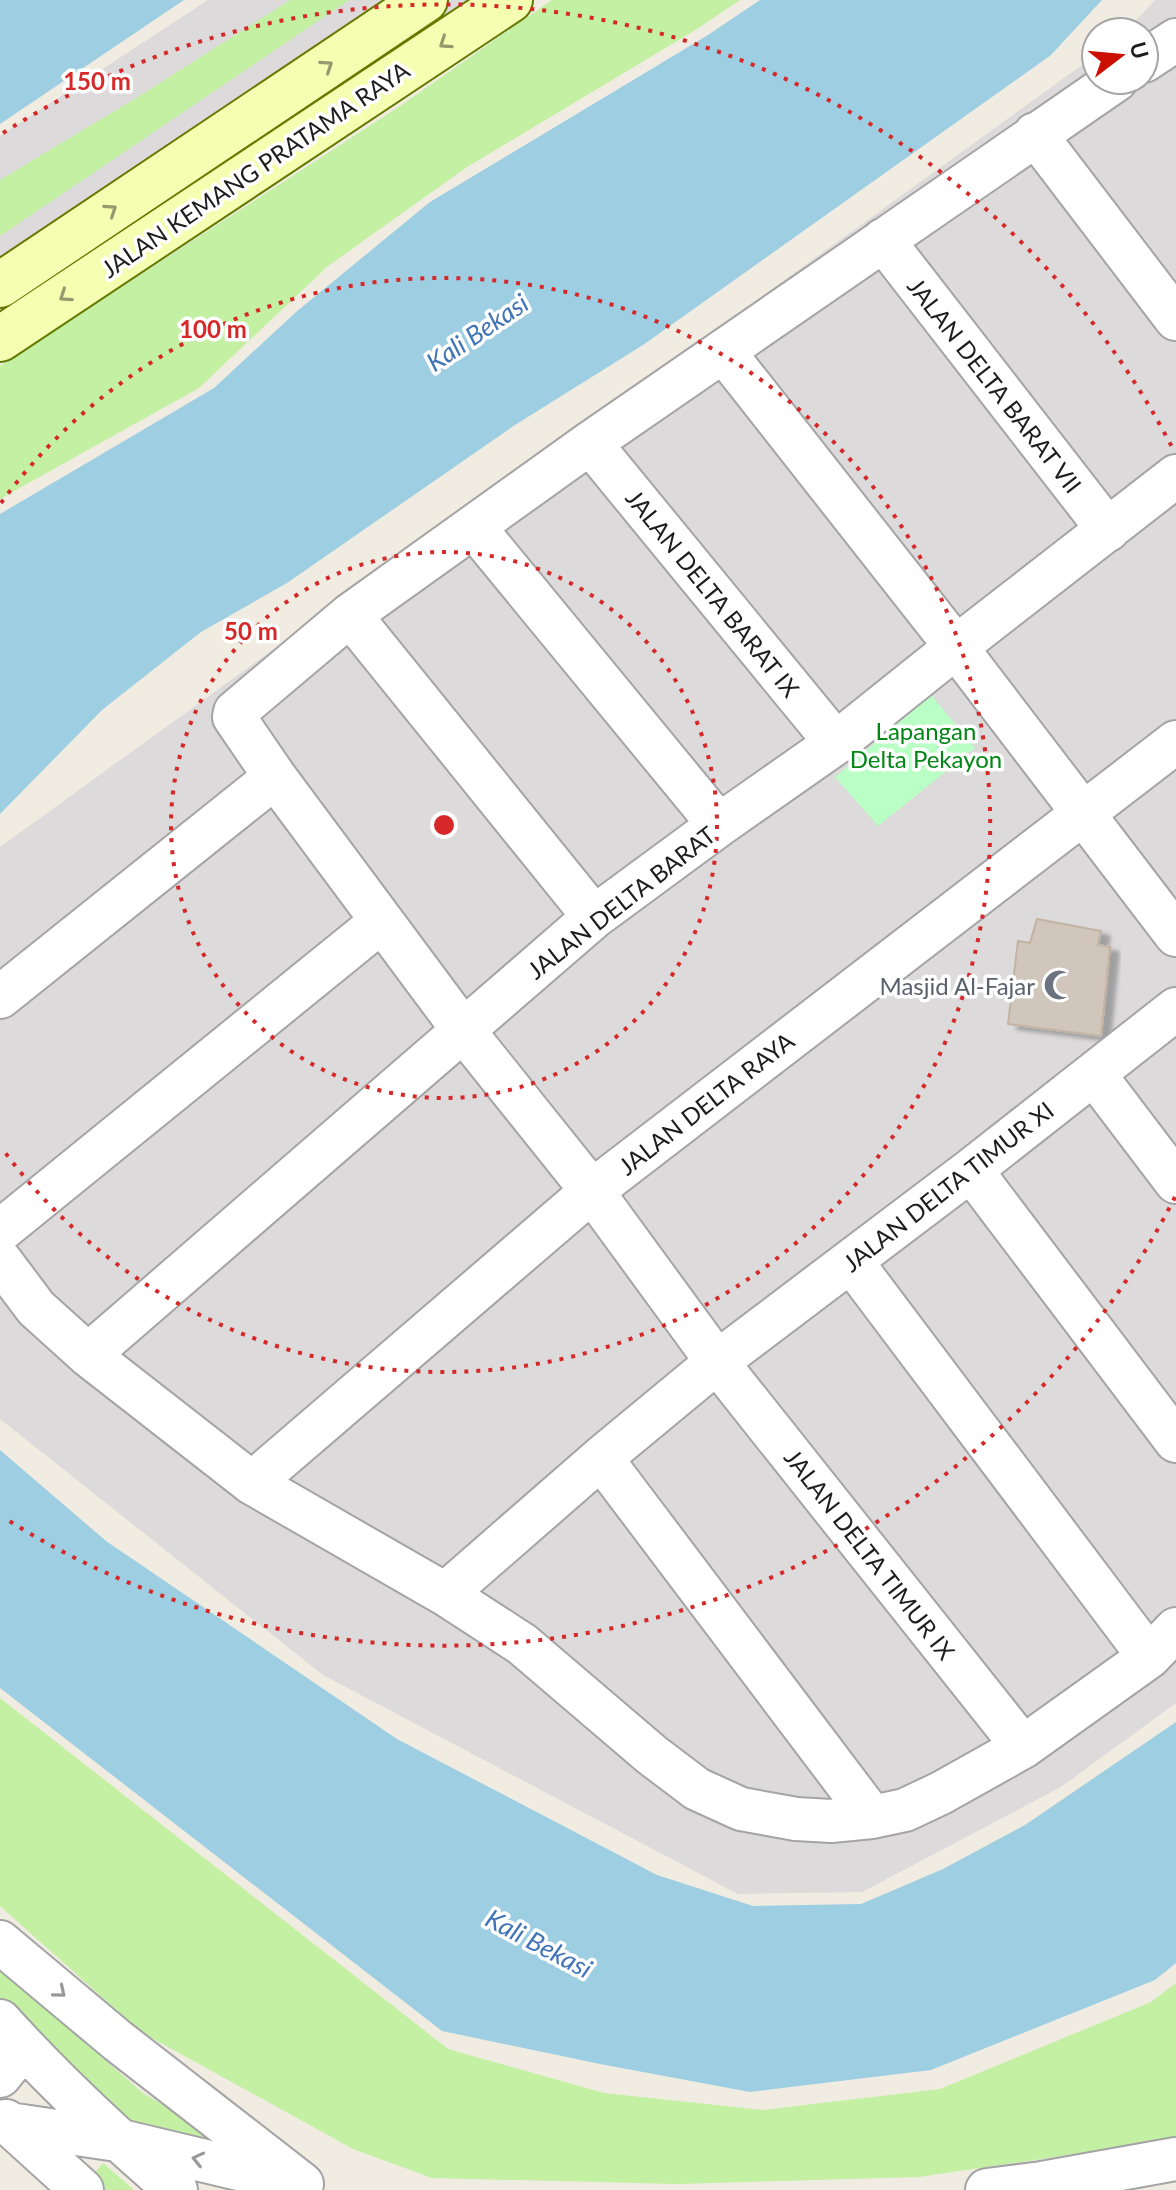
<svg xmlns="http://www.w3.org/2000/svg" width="1176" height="2190" font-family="Lato,sans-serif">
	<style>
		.residential { fill: #dcdada }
		.grass { fill: #c3f0a2 }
		.park { fill: #baffc5 }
		.water { fill: #9ecee2 }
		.building { fill: #d0c6bb; stroke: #c3b3a3; stroke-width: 2; filter: url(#shadow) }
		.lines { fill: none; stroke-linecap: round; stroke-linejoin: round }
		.street-casing { stroke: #a4a4a4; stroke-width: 46 }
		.secondary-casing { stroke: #637900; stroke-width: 48 }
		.street { stroke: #fff; stroke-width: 42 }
		.secondary { stroke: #f5ffb1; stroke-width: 44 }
		.oneway { stroke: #94996e }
		.oneway2 { stroke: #999 }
		.ring { fill: none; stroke: #d62828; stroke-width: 4; stroke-dasharray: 4 8 }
		.labels { text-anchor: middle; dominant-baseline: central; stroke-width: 7; stroke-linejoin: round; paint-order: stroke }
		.street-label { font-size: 24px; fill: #1d1d1d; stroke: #fff }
		.park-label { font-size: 24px; fill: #008715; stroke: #fff }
		.worship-label { font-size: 24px; fill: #5b616d; stroke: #fff; text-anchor: end }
		.water-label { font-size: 26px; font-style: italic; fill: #4073b7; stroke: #fff }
		.centre { fill: #d62828; stroke: #fff; stroke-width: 4 }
		.ring-label { font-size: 24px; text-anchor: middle; font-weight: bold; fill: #d62828; stroke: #fff; stroke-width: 7; stroke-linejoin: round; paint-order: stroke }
	</style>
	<defs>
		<filter id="shadow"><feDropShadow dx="9" dy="5" stdDeviation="2" flood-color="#0004"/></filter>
	</defs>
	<rect width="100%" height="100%" fill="#f0ece2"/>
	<!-- residential -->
	<path class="residential" d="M 208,0 L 533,0 L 0,353 L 0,136 Z
		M 1155,0 L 1176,0 L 1176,1703 L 1061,1787 L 862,1892 L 738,1894 L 323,1675 L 0,1419 L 0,847 L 1096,55 L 1096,80 L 1144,80 L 1144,32 L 1125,32 Z"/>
	<!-- grass -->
	<path class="grass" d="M 290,0 L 349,0 L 0,236 L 0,180 L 138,97 Z
		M 552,0 L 740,0 L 697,29 L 467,167 L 328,266 L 199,388 L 0,499 L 0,366 L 400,106 Z
		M 0,1698 L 448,2049 L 604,2093 L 763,2110 L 940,2089 L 1151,2002 L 1176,1983 L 1176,2139 L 919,2177 L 678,2184 L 432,2178 L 353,2149 L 141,2032 L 0,1906 Z
		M 0,1969 L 144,2094 L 250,2154 L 158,2146 L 0,2019 Z
		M 103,2163 L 134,2190 L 93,2190 L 86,2184 Z"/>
	<!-- park -->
	<path class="park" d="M 931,695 L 975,748 L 878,826 L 835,777 Z"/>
	<!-- water -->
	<path class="water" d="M 0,0 L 184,0 L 0,124 Z
		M 760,0 L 1102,0 L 1051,55 L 643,345 L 515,425 L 287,583 L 201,632 L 102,710 L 0,814 L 0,514 L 214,388 L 296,312 L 430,202 L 708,35 Z
		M 0,1450 L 106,1541 L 397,1739 L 657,1875 L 753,1906 L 861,1904 L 943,1869 L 1025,1825 L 1176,1722 L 1176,1963 L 1155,1980 L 931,2070 L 750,2092 L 600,2064 L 442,2031 L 0,1688 Z"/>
	<!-- building -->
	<path class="building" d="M 1037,919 L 1101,931 L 1098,945 L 1110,947 L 1101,1036 L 1008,1024 L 1018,941 L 1030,943 Z"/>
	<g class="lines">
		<!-- street casing -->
		<g class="street-casing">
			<path id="street" d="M 1144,61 L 1176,40
				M 1035,134 L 1176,319
				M 883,240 L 1108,530
				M 724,352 L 956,647 L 1176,935
				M 590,443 L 836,743
				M 474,527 L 719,825
				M 350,615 L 594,917
				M 0,997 L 275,777
				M 1094,1074 L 1176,1182
				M 971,1170 L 1176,1441
				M 0,1231 L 382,921
				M 0,1260 L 36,1308 L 88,1355 L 252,1483 L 445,1594 L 522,1644 L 652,1755 L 697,1789 L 741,1809 L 796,1819 L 831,1821 L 872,1817 L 905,1810 L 941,1793 L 1023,1747 L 1149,1657 L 1176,1629
				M 851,1261 L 1149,1657
				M 88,1355 L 594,917 L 719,825 L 836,743 L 956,647 L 1176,476
				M 601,1458 L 872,1817
				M 252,1483 L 592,1191 L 1176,742
				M 445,1594 L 601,1458 L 717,1362 L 971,1170 L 1176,1009
				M 1023,1747 L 717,1362 L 592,1191 L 463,1030 L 275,777 L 234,717 L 235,712 L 350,615 L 590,443 L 1116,80
				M 0,1942 L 118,2041 L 302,2184
				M 0,2021 C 55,2082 114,2137 176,2190
				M 0,2076 L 23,2047
				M 6,2121 L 82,2190
				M 9,2124 L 117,2140 L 289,2181
				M 987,2190 L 1042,2183 L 1176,2159"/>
		</g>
		<!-- secondary casing -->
		<g class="secondary-casing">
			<path id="secondary" d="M 0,285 L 425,0
				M 0,339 L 510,0"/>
		</g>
		<!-- street -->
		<use href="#street" class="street"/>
		<!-- secondary -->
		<use href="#secondary" class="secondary"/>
	</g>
	<!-- one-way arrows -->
	<defs><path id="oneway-chevron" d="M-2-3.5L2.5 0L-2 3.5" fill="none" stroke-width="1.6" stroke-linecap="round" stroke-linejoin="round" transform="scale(2)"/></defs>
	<g class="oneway">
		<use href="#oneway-chevron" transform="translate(445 43) rotate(146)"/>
		<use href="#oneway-chevron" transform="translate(327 66) rotate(-34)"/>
		<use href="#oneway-chevron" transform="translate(111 210) rotate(-34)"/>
		<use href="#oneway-chevron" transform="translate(65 296) rotate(146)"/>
	</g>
	<g class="oneway2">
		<use href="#oneway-chevron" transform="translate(60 1992) rotate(40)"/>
		<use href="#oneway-chevron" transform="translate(198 2159) rotate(-167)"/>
	</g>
	<!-- distance rings -->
	<g class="ring">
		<circle cx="444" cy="825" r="273"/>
		<path d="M1 503A547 547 0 1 1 1 1147"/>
		<path d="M1175 1197A820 820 0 0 1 3 1517M3 133A820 820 0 0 1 1175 453"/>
	</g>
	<!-- icons -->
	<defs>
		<g id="mosque-bare" transform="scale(2.4)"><path d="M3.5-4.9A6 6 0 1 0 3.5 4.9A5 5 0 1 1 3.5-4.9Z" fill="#6b7280" stroke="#fff" stroke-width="2.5" paint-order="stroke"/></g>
	</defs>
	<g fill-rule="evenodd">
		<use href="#mosque-bare" x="1059" y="985"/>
	</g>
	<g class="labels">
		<!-- street labels -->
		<g class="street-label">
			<text transform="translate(255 169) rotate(-34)">JALAN KEMANG PRATAMA RAYA</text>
			<text transform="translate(995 385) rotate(52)">JALAN DELTA BARAT VII</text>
			<text transform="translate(713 593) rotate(51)">JALAN DELTA BARAT IX</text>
			<text transform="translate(621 902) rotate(-38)">JALAN DELTA BARAT</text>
			<text transform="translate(706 1103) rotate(-38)">JALAN DELTA RAYA</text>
			<text transform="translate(948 1186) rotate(-38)">JALAN DELTA TIMUR XI</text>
			<text transform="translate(870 1554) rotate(52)">JALAN DELTA TIMUR IX</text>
		</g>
		<!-- park labels -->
		<g class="park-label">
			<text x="926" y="730">Lapangan<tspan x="926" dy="28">Delta Pekayon</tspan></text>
		</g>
		<!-- worship labels -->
		<g class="worship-label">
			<text x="1035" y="985">Masjid Al-Fajar</text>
		</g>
		<!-- water labels -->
		<g class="water-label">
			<text transform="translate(477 332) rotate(-34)">Kali Bekasi</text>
			<text transform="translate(539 1943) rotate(28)">Kali Bekasi</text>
		</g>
	</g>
	<circle cx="444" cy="825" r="12" class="centre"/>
	<g class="ring-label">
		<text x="97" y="90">150 m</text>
		<text x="213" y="338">100 m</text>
		<text x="251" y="640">50 m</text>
	</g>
	<!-- north arrow -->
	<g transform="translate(1120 56) rotate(74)"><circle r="38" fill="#ffffff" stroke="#a5a5a5" stroke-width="2"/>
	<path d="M0-6L14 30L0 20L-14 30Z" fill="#cb0f00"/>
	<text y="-12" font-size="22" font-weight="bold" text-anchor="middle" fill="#1d1d1d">U</text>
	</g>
</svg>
